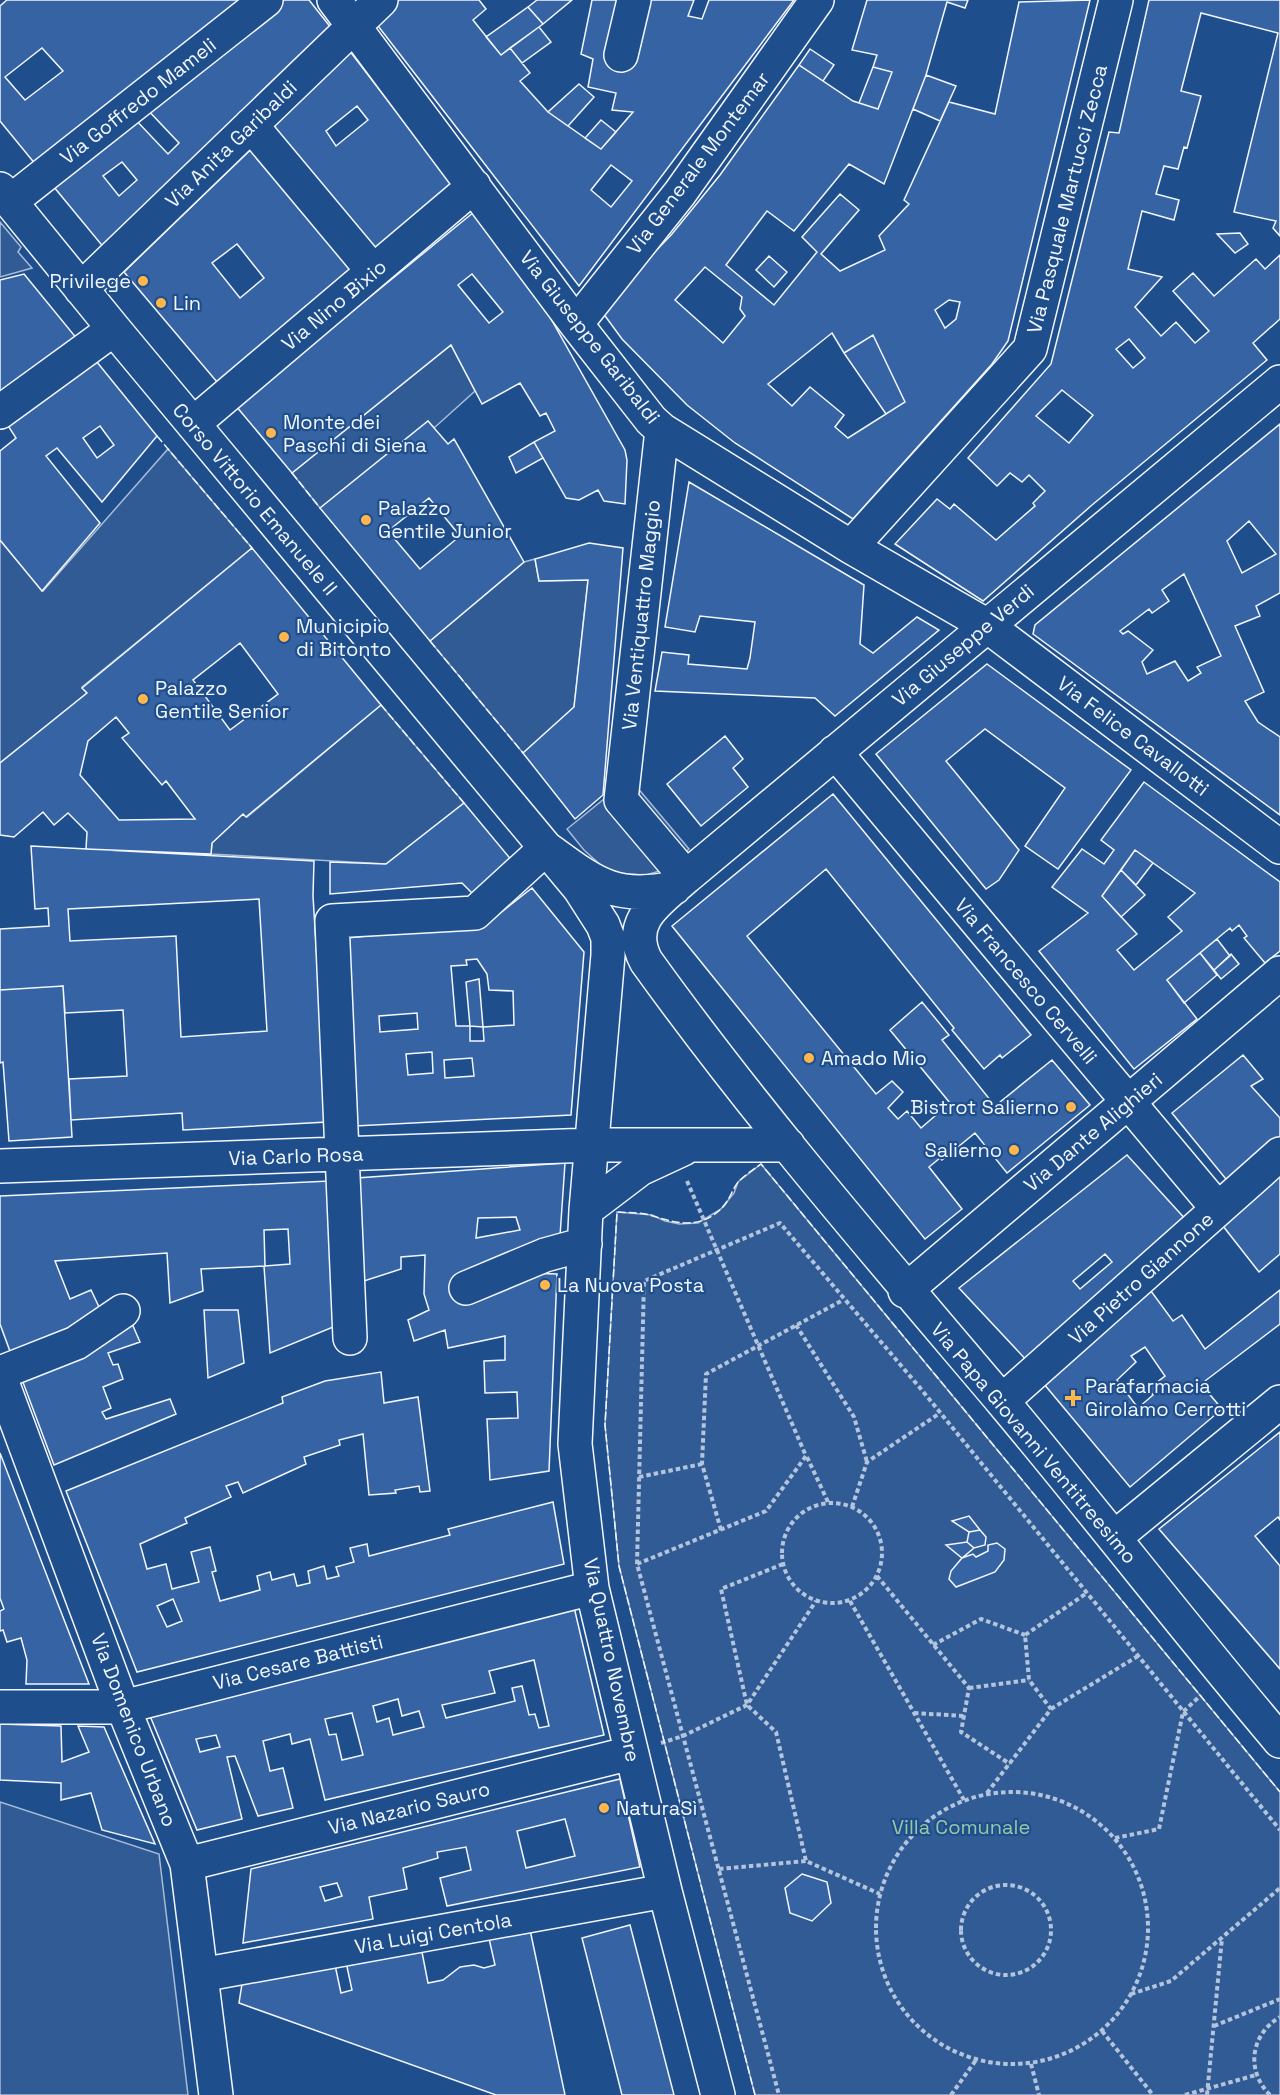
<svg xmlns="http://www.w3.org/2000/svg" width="1280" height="2095" font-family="'Space Grotesk',sans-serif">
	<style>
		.built { fill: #305b95; stroke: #a8bbd7; stroke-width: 1.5 }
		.building { fill: #3563a3; stroke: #f2f6ff; stroke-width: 1.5; fill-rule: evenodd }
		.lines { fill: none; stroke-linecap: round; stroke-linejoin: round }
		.minor-casing { stroke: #f2f6ff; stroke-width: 36 }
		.path { stroke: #b3c4dc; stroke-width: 4; stroke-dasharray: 4.5 3; stroke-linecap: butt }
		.minor { stroke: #1f4e8c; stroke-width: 33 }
		.fence { stroke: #f2f6ff; stroke-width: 1.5; stroke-dasharray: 8 3; stroke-linecap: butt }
		.poi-dot { fill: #ffb74d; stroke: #1f4e8c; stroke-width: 2 }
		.labels { text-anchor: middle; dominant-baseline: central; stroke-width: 4.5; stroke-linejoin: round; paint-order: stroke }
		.street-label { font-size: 20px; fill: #f2f6ff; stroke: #1f4e8c }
		.poi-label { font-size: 20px; fill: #f2f6ff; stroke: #1f4e8c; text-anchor: start }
		.park-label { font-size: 20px; fill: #97c8a6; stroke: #1f4e8c }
	</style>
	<rect width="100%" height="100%" fill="#1f4e8c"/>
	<!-- built -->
	<path class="built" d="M 0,222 L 21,247 L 18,252 L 32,268 L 0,277 Z
		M 451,345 L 475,391 L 434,428 L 428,421 L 320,508 L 292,473 Z
		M 168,449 L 252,548 L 82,687 L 87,693 L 0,763 L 0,540 L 43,591 Z
		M 535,559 L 539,581 L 588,580 L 574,707 L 523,753 L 430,641 L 524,562 Z
		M 381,705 L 464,803 L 386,864 L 211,854 L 212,843 L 243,814 L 247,817 Z
		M 636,786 L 689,849 L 663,870 L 646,875 L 624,876 L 604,868 L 584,850 L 567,829 L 604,799 L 621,800 Z
		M 761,1164 L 1280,1792 L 1280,2095 L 755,2095 L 619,1566 L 605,1425 L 617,1212 L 652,1215 L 665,1221 L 679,1224 L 698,1223 L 721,1209 L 734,1193 L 738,1182 Z
		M 0,1802 L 159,1854 L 188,2095 L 0,2095 Z"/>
	<!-- building -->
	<path class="building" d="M 7,0 L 251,0 L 36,165 L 0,121 L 0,6 ZM 42,48 L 63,71 L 25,100 L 5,77 Z
		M 282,0 L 309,0 L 332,29 L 105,249 L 49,181 L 132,116 L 168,154 L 179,143 L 144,106 ZM 122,162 L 137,180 L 119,196 L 103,176 Z
		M 398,0 L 479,0 L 486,9 L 473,20 L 501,55 L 510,48 L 530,73 L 520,81 L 548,112 L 601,149 L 633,112 L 612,110 L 616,93 L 588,87 L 593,59 L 581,54 L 592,0 L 694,0 L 688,16 L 702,19 L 709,0 L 794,0 L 579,286 L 375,22 ZM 611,165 L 632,181 L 611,207 L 591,190 Z
		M 537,0 L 572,0 L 543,24 L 528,7 Z
		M 867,0 L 968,0 L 965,8 L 947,2 L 926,75 L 884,184 L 849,164 L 794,231 L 767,211 L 726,265 L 774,305 L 817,252 L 802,237 L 840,194 L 859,210 L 821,254 L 840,271 L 885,250 L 879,236 L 909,204 L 904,200 L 949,102 L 995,114 L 1019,2 L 1090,0 L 1008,341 L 992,364 L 853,519 L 735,443 L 687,405 L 622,339 L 600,309 L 672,234 L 720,175 L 799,65 L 853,101 L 878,109 L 892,72 L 873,67 L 877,55 L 852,50 ZM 705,267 L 742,297 L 740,309 L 745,316 L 723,343 L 675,300 ZM 949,300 L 960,302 L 956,319 L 945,328 L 935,310 ZM 832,333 L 844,353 L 873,335 L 905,402 L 848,438 L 835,427 L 844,415 L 810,387 L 792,406 L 768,384 Z
		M 1149,0 L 1280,0 L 1280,236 L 1273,228 L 1276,221 L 1234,212 L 1278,33 L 1201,13 L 1181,91 L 1201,96 L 1187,148 L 1184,147 L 1178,169 L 1164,166 L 1156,194 L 1179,200 L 1174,220 L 1142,211 L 1128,269 L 1162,277 L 1135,307 L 1161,336 L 1176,322 L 1195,343 L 1209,331 L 1173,291 L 1193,273 L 1214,296 L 1256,259 L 1265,269 L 1280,255 L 1280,319 L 1253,343 L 1267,360 L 1092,505 L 983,601 L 895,544 L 937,499 L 950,509 L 954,504 L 996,540 L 1035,506 L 1033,503 L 1045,491 L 1029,475 L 1022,482 L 1010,473 L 997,486 L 968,458 L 1051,364 L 1109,132 L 1119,133 ZM 1129,339 L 1145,358 L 1133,368 L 1116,349 ZM 1062,390 L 1093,415 L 1069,443 L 1036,416 Z
		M 528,7 L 543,24 L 501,55 L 486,37 Z
		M 539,27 L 551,42 L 522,63 L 510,48 Z
		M 810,49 L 834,65 L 823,81 L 799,65 Z
		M 349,50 L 454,187 L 376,251 L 271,126 ZM 357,106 L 368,120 L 336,146 L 326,131 Z
		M 873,67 L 892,72 L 878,109 L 859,103 Z
		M 926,75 L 956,86 L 940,121 L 913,109 Z
		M 579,84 L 594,97 L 568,126 L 548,112 Z
		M 601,120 L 616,132 L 601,149 L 585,138 Z
		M 250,150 L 352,271 L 217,382 L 124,272 ZM 237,244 L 264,278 L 240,298 L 212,263 Z
		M 474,212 L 538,296 L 625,450 L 627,460 L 625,504 L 604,501 L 598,490 L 579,500 L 566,498 L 534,442 L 555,431 L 546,413 L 540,416 L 520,383 L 482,404 L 451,345 L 292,473 L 236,406 ZM 472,274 L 503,312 L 489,323 L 458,285 Z
		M 1240,233 L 1248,244 L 1235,253 L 1217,234 Z
		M 769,256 L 787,272 L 774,287 L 756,270 Z
		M 24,274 L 78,340 L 0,397 L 0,280 Z
		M 873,335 L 905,402 L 886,414 L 844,353 Z
		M 92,356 L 157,436 L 102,502 L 57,448 L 46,456 L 100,523 L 42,591 L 0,540 L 0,451 L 16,438 L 5,421 ZM 100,426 L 114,445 L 97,458 L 83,438 Z
		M 428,421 L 448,444 L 454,439 L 524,562 L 430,641 L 320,508 ZM 429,498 L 460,536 L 420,569 L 388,531 Z
		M 1280,424 L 1280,593 L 1256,606 L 1260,616 L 1235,626 L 1264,692 L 1245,701 L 1258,722 L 1280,737 L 1280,815 L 1033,634 L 1035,625 ZM 1249,521 L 1276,554 L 1242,573 L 1227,541 ZM 1184,574 L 1221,656 L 1197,667 L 1201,673 L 1188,681 L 1175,661 L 1147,674 L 1142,662 L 1153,650 L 1128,631 L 1123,634 L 1120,631 L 1149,609 L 1152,613 L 1169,601 L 1162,590 Z
		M 534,442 L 543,458 L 516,473 L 509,457 Z
		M 689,482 L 864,585 L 860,644 L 873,653 L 917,617 L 939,630 L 835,716 L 815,698 L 655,691 L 662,652 L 689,655 L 688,664 L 747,669 L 750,658 L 755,622 L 700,616 L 695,632 L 665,627 Z
		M 589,543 L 623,548 L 603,795 L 575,819 L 523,753 L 574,707 L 588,580 L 539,581 L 535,559 Z
		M 252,548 L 381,705 L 246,817 L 243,814 L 212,843 L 211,854 L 86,849 L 87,832 L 68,813 L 54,825 L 43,812 L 14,837 L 0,835 L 0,763 L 87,693 L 82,688 ZM 240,643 L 278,694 L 230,730 L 193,680 ZM 116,717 L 129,733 L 122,738 L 162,785 L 166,781 L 195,819 L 119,820 L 80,775 L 88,741 Z
		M 987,664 L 1131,770 L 1058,869 L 1025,846 L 1065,788 L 985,729 L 946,761 L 1019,850 L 999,880 L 986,889 L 876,754 Z
		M 725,736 L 743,759 L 733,768 L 748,787 L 701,826 L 667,784 Z
		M 1144,782 L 1280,882 L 1280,951 L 1265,963 L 1244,938 L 1247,936 L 1239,925 L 1232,931 L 1230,928 L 1167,980 L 1197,1019 L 1134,1069 L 1039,951 L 1088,913 L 1052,887 L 1082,849 L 1104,864 L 1114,850 L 1101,840 ZM 1135,850 L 1195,893 L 1168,917 L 1182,931 L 1134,970 L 1117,950 L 1137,934 L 1102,896 Z
		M 833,794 L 1031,1035 L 1002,1058 L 1000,1055 L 984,1069 L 952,1030 L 954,1028 L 826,869 L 747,936 L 876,1094 L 892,1081 L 903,1092 L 888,1108 L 898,1119 L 907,1111 L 921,1128 L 950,1103 L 890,1030 L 922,1002 L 949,1035 L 942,1040 L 995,1106 L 1052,1060 L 1090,1105 L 1007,1173 L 975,1133 L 942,1160 L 940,1158 L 929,1167 L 962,1209 L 925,1239 L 672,926 Z
		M 464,803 L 513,862 L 473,894 L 462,883 L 330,894 L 330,862 L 386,864 Z
		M 31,846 L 314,861 L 313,896 L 327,1122 L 183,1130 L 182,1113 L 71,1120 L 69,1079 L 127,1076 L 123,1010 L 65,1013 L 63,986 L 0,990 L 0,929 L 49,926 L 48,908 L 35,909 ZM 259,899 L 267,1031 L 181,1037 L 176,936 L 70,941 L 68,909 Z
		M 1135,850 L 1153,863 L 1136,885 L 1121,870 Z
		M 1121,870 L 1145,895 L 1121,917 L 1102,896 Z
		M 532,888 L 584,952 L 571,1115 L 355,1126 L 347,938 L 486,924 ZM 477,959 L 487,974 L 489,990 L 513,991 L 514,1025 L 483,1027 L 484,1041 L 470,1041 L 470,1026 L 456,1026 L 451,966 L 467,965 L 466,960 ZM 417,1013 L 418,1029 L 380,1032 L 379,1016 ZM 432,1052 L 433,1073 L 408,1075 L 406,1054 ZM 472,1058 L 474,1076 L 445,1078 L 444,1060 Z
		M 1217,939 L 1230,956 L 1214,970 L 1200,953 Z
		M 1200,953 L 1217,975 L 1184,1003 L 1167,980 Z
		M 1231,954 L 1239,964 L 1221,979 L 1214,970 Z
		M 479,979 L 483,1027 L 470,1026 L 466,982 Z
		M 63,986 L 72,1137 L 9,1141 L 3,1062 L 0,1063 L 0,990 Z
		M 1243,1055 L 1263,1079 L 1251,1086 L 1280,1118 L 1280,1140 L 1230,1184 L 1172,1113 Z
		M 1127,1155 L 1188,1222 L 1030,1364 L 959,1288 ZM 1105,1254 L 1112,1262 L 1080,1289 L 1073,1281 Z
		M 565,1163 L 560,1236 L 526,1273 L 557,1274 L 549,1471 L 490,1480 L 487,1419 L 518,1418 L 517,1392 L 485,1393 L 484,1361 L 505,1360 L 505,1336 L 448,1348 L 445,1330 L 414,1341 L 408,1320 L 429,1310 L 424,1294 L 425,1255 L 401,1257 L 401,1269 L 364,1281 L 357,1178 ZM 516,1217 L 520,1230 L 476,1238 L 478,1218 Z
		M 1280,1175 L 1280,1254 L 1259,1272 L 1223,1226 Z
		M 330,1181 L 338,1325 L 270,1353 L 264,1266 L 201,1269 L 203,1291 L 170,1303 L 167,1253 L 55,1261 L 70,1299 L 91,1290 L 100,1309 L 96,1323 L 11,1354 L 0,1324 L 0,1196 ZM 288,1229 L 290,1264 L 265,1266 L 264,1230 Z
		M 1280,1290 L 1280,1324 L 1201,1384 L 1222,1409 L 1130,1487 L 1044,1384 L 1151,1291 L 1173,1321 L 1182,1315 L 1205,1349 ZM 1145,1347 L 1165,1376 L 1148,1389 L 1153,1395 L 1138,1408 L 1117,1380 L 1136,1362 L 1131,1356 Z
		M 204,1310 L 238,1310 L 244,1363 L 208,1378 Z
		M 130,1319 L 140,1342 L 108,1353 L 113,1365 L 118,1364 L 123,1379 L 103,1387 L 111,1408 L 102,1412 L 106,1419 L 170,1399 L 176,1414 L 54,1465 L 21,1377 L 104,1344 L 100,1331 Z
		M 381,1372 L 384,1403 L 418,1397 L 430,1491 L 420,1492 L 419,1486 L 395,1490 L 396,1493 L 369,1495 L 363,1434 L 339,1440 L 340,1445 L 304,1457 L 306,1464 L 243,1493 L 238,1482 L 226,1486 L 231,1497 L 185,1518 L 187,1523 L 140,1544 L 147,1569 L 166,1564 L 172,1589 L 199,1582 L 191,1552 L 210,1547 L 216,1571 L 212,1572 L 220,1601 L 260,1590 L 257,1576 L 270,1572 L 272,1580 L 294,1574 L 297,1586 L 310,1583 L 308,1571 L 324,1566 L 327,1579 L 339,1576 L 336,1567 L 354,1562 L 350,1548 L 367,1544 L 369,1556 L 450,1535 L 448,1529 L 553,1502 L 564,1564 L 137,1672 L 66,1491 L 283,1403 L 282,1397 L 325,1381 ZM 173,1599 L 182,1621 L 167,1627 L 157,1606 Z
		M 1280,1432 L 1280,1520 L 1278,1517 L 1255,1536 L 1280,1566 L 1280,1669 L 1159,1529 Z
		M 0,1453 L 42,1563 L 89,1684 L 26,1684 L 27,1660 L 21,1638 L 7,1642 L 3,1630 L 0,1631 L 0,1611 L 4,1609 L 0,1598 Z
		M 969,1516 L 980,1530 L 969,1532 L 952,1521 Z
		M 980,1530 L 986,1537 L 985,1545 L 974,1548 L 967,1542 L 969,1532 Z
		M 967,1542 L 974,1548 L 962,1558 L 946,1545 Z
		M 997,1543 L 1005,1549 L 1004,1560 L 995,1572 L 956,1587 L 949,1579 L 951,1571 L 962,1558 L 973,1554 L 976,1557 L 988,1551 L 988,1545 Z
		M 574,1607 L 604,1735 L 325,1800 L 310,1739 L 292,1744 L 290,1734 L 263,1741 L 270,1771 L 283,1768 L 293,1808 L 258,1816 L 235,1756 L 227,1757 L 242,1819 L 197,1830 L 148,1711 ZM 534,1660 L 549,1726 L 539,1728 L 535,1714 L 529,1715 L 522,1686 L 512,1688 L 515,1701 L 446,1718 L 442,1705 L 495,1693 L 489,1671 ZM 398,1699 L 402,1716 L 419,1711 L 424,1727 L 393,1735 L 389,1718 L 377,1722 L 373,1706 ZM 352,1713 L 363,1755 L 342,1760 L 336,1734 L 329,1735 L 325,1719 ZM 216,1735 L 220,1747 L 200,1752 L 196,1739 Z
		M 0,1724 L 61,1726 L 62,1762 L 89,1752 L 78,1726 L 104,1727 L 155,1844 L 102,1830 L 91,1793 L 61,1800 L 61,1783 L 0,1780 Z
		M 620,1779 L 640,1867 L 447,1906 L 440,1878 L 471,1870 L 466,1847 L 437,1852 L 438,1858 L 403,1868 L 407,1889 L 369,1897 L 373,1919 L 243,1943 L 251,1869 ZM 565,1819 L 575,1856 L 526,1868 L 517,1831 ZM 337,1883 L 342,1896 L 325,1901 L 320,1887 Z
		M 802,1874 L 827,1882 L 831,1903 L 812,1921 L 790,1913 L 785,1888 Z
		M 529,1925 L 565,2095 L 496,2095 L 239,2003 L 242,1984 L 335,1965 L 341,1993 L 352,1990 L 346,1962 L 421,1947 L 428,1983 L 443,1980 L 460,1967 L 474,1965 L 484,1968 L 495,1965 L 488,1934 Z
		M 630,1925 L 674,2095 L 622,2095 L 582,1938 Z"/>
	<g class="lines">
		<!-- minor casing -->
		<g class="minor-casing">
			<path id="minor" d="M 334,0 L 576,324 L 651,420 L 662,430 L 851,547 L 986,625 L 1280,847
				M 621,55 L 634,0
				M 251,125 L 373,271
				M 0,189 L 114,329 L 580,889 L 603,925 L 608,938 L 608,955 L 586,1210 L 575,1444 L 592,1588 L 665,1891 L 718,2095
				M 11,201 L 266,0
				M 81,289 L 381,0
				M 576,324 L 680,193 L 817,0
				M 1280,382 L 686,877 C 659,901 625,921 646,961 C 756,1114 880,1257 1002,1401 C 1096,1513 1185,1629 1280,1741
				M 0,412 L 114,329
				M 193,424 L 474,186
				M 662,430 L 621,800 L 686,877
				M 851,547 L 1030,349 L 1116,0
				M 835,752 L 1218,1209
				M 0,1166 L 592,1145 L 788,1145
				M 586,1210 L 640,1169 L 683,1149
				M 466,1288 L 545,1255 L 585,1244
				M 905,1291 L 1280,973
				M 350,1338 L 332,921 L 475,913 L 546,848 C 593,882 613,901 674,888
				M 0,1373 L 76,1343 L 123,1311
				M 0,1377 L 123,1707 L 187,1864 L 216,2095
				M 1002,1401 L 1280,1154
				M 1114,1538 L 1280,1402
				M 0,1707 L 123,1707 L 592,1588
				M 187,1864 L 631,1753
				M 201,1975 L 665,1891"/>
		</g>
		<!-- path -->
		<path class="path" d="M 687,1181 L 806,1456 L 766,1511 L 637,1564 L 779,2095
			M 796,1325 L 854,1417 L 867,1462
			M 807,1457 L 828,1502
			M 639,1477 L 702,1464
			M782 1553a50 50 0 1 1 100 0a50 50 0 1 1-100 0Z
			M 852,1507 L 867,1462 L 940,1413
			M 721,1530 L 702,1464 L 706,1374 L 843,1300
			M 637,1564 L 644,1281 L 780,1223 L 921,1389 L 1280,1830
			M 783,1564 L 721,1589 L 747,1705 L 776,1732 L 806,1861 L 880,1894
			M 877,1576 L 969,1688 L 961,1732 L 1010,1764
			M 850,1601 L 964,1800
			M 933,1645 L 981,1619 L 1025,1635
			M 969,1688 L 1029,1680
			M 1051,1709 L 1138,1656
			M 914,1713 L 964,1716
			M 661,1743 L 683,1736 L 747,1705 L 816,1601
			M876 1928a136 136 0 1 1 272 0a136 136 0 1 1-272 0Z
			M 987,1793 L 1051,1709 L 1029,1680 L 1025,1635 L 1087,1593
			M 1115,1838 L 1159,1829 L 1183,1712 L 1201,1695
			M 719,1869 L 806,1861
			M961 1930a45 45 0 1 1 90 0a45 45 0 1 1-90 0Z
			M 1131,1994 L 1171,1981 L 1280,1888
			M 1214,2026 L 1280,1999
			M 1102,2031 L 1153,2095
			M 1031,2064 L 1039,2095
			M 951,2095 L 976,2060
			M 1185,2095 L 1256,2075
			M 1207,2095 L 1222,1938
			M 1270,2095 C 1245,2070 1251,2034 1280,2017"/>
		<!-- minor -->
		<use href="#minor" class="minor"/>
		<!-- fence -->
		<path class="fence" d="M 157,436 L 252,548
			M 292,473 L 320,508
			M 430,641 L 523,753
			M 381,705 L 464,803
			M 755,2095 L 619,1566 L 605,1425 L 617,1212 C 628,1213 643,1212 653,1216 C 678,1224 701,1229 722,1208 C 730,1200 732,1189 739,1181 C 745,1175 754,1169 761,1164 L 1280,1792"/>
	</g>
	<!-- markers -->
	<g class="poi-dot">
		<circle cx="143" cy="281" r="6"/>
		<circle cx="161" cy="303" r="6"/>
		<circle cx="271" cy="433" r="6"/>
		<circle cx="366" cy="520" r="6"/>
		<circle cx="284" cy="637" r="6"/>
		<circle cx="143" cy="699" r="6"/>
		<circle cx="809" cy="1058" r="6"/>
		<circle cx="1071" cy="1107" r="6"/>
		<circle cx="1014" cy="1150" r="6"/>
		<circle cx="545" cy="1285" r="6"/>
		<path d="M1070 1389h6v6h6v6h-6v6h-6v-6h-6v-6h6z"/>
		<circle cx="604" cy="1808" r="6"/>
	</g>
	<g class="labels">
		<!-- street labels -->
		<g class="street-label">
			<text transform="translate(138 101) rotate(-38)">Via Goffredo Mameli</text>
			<text transform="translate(231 144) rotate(-44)">Via Anita Garibaldi</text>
			<text transform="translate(698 163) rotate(-53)">Via Generale Montemar</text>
			<text transform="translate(1067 199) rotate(-76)">Via Pasquale Martucci Zecca</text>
			<text transform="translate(334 305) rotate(-40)">Via Nino Bixio</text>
			<text transform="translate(590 337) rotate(52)">Via Giuseppe Garibaldi</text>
			<text transform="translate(255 499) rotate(50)">Corso Vittorio Emanuele II</text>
			<text transform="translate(641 615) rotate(-84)">Via Ventiquattro Maggio</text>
			<text transform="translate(963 645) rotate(-40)">Via Giuseppe Verdi</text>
			<text transform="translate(1133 736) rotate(37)">Via Felice Cavallotti</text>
			<text transform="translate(1026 981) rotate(50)">Via Francesco Cervelli</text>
			<text transform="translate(1093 1132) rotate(-40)">Via Dante Alighieri</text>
			<text transform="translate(296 1156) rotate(-2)">Via Carlo Rosa</text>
			<text transform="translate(1141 1278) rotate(-42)">Via Pietro Giannone</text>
			<text transform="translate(1034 1443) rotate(50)">Via Papa Giovanni Ventitreesimo</text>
			<text transform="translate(612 1660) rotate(78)">Via Quattro Novembre</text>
			<text transform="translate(298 1662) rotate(-14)">Via Cesare Battisti</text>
			<text transform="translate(134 1730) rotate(69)">Via Domenico Urbano</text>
			<text transform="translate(409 1808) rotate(-14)">Via Nazario Sauro</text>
			<text transform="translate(433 1933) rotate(-10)">Via Luigi Centola</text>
		</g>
		<!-- poi labels -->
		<g class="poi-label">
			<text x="131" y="281" text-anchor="end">Privilege</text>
			<text x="173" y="303">Lin</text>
			<text x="283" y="422">Monte dei<tspan x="283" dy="23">Paschi di Siena</tspan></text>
			<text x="378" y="508">Palazzo<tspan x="378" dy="23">Gentile Junior</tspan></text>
			<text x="296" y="626">Municipio<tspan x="296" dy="23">di Bitonto</tspan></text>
			<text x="155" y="688">Palazzo<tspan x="155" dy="23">Gentile Senior</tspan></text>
			<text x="821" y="1058">Amado Mio</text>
			<text x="1059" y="1107" text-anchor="end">Bistrot Salierno</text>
			<text x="1002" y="1150" text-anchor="end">Salierno</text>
			<text x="557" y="1285">La Nuova Posta</text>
			<text x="1085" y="1386">Parafarmacia<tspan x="1085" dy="23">Girolamo Cerrotti</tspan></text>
			<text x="616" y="1808">NaturaSì</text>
		</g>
		<!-- park labels -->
		<g class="park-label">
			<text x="961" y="1827">Villa Comunale</text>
		</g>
	</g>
</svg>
